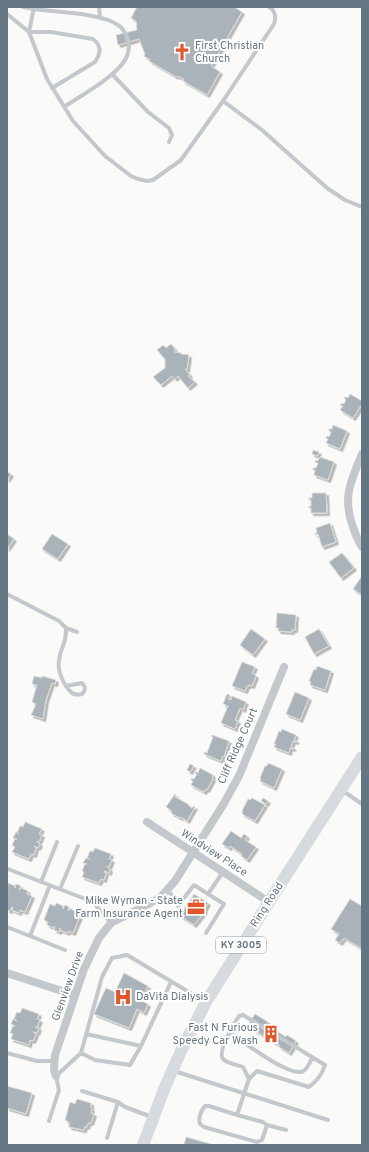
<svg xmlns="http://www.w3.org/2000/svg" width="369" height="1152" font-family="Overpass,sans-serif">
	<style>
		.building { fill: #aab3b9; stroke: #dcdcda; filter: url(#shadow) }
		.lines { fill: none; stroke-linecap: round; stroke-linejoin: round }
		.lane { stroke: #c3c8cc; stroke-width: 4 }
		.street { stroke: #c3c8cc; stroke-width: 8 }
		.primary { stroke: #d6dbdf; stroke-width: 12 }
		.labels { text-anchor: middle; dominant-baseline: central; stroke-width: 4; stroke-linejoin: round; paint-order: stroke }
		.shield { fill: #fff; stroke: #939fa8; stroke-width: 1 }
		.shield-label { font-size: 10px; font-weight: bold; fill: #657683 }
		.poi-label { font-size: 11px; fill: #657683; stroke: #fff; text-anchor: start }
		.street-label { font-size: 11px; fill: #657683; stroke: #fff }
	</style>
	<defs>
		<filter id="shadow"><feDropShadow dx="2.5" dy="2.5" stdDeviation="0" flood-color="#0004"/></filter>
	</defs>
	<rect width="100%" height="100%" fill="#fafaf8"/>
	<!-- building -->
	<path class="building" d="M 137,7 L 234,7 L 242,12 L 211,66 L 220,72 L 207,95 L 183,81 L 184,79 L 177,76 L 176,77 L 149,61 L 150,60 L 144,56 L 145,54 L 139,39 L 118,45 L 116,35 L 137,30 L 136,21 L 131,18 Z
		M 171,344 L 176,350 L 174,351 L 176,353 L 176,352 L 181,353 L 181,354 L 189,355 L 187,370 L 185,369 L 190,375 L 188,376 L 195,382 L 188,388 L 178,376 L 175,379 L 172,376 L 161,385 L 153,377 L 165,368 L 165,359 L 157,350 L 163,345 L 166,348 Z
		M 350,394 L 362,401 L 362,404 L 353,418 L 340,410 L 343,406 L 340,405 L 342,403 L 344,404 L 346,400 L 344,398 L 346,397 L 348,398 Z
		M 333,425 L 347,431 L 340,449 L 326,443 L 328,439 L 326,438 L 327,436 L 329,437 L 331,432 L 329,431 L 329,429 L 332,429 Z
		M 313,450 L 319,452 L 317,456 L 312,454 Z
		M 320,457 L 334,462 L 328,480 L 314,475 L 315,470 L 313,470 L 313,468 L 316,468 L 318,463 L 315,462 L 316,460 L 318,461 Z
		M 7,472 L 11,474 L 7,480 Z
		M 312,493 L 326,493 L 327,513 L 311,513 L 311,508 L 309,508 L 309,506 L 311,506 L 311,500 L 309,500 L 309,498 L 312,498 Z
		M 330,523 L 336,542 L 322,547 L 318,534 L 315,535 L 315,534 L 317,533 L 316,528 Z
		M 7,534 L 14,539 L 7,549 Z
		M 52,534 L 68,544 L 58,559 L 42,549 Z
		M 342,553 L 354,568 L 341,578 L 329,562 Z
		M 362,576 L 362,595 L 353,589 Z
		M 277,613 L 296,615 L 295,630 L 292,630 L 292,632 L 278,631 L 279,628 L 276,628 Z
		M 251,629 L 265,639 L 253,655 L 240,645 Z
		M 319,629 L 329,646 L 314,654 L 305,637 Z
		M 242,662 L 255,667 L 252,673 L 256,676 L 252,686 L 249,685 L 249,686 L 247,686 L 245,691 L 232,686 Z
		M 317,666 L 331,671 L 325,690 L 310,685 L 311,682 L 309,681 L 314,669 L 316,670 Z
		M 34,676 L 42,678 L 42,676 L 56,680 L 55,684 L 52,683 L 46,700 L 43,719 L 31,715 L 36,704 L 32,702 L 37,685 L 32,684 Z
		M 295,692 L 309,698 L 300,720 L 286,714 Z
		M 227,694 L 230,695 L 228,699 L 231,700 L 232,696 L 246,702 L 243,710 L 240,708 L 235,720 L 238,721 L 235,729 L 221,723 L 228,706 L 223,704 Z
		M 282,729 L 296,735 L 294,740 L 297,741 L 296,742 L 293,741 L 291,747 L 294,748 L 293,749 L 290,748 L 289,753 L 274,747 L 276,744 L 274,744 L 279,731 L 281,732 Z
		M 212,735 L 229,741 L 224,757 L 223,756 L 221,761 L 204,754 L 204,752 L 207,753 L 213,737 L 211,736 Z
		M 268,763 L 282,769 L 274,788 L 260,781 L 261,779 L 260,778 L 265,766 L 267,766 Z
		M 190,764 L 194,766 L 190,772 L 187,770 Z
		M 200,768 L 213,775 L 212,778 L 213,779 L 207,790 L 206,789 L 204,792 L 191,785 L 193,781 L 191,780 L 192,778 L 194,779 L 197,774 L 195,773 L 195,771 L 198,773 Z
		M 175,794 L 176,795 L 175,797 L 188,804 L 188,805 L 192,808 L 194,806 L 195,807 L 187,821 L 181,817 L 180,818 L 171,813 L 172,811 L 166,807 Z
		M 252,798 L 265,805 L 255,821 L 242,814 L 243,812 L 242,811 L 248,799 L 250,800 Z
		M 263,798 L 268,801 L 266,804 L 261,801 Z
		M 25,822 L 42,829 L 39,834 L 42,835 L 39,842 L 37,841 L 37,842 L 40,844 L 38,848 L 34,846 L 36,848 L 34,855 L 31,854 L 29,859 L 12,852 L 15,847 L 12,845 L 15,839 L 17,839 L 13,838 L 16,832 L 19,834 L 17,833 L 20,826 L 23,827 Z
		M 231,831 L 241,838 L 244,834 L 247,836 L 245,840 L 256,847 L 247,860 L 241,856 L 242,854 L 230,846 L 229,848 L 222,844 Z
		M 95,848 L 111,854 L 109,859 L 112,860 L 109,867 L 107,866 L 107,867 L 110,869 L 109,873 L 105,871 L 104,872 L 106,873 L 104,880 L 101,879 L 99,883 L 82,877 L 84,872 L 82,871 L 85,864 L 87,864 L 83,863 L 86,858 L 90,859 L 87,858 L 90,851 L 93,852 Z
		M 8,883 L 15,886 L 15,888 L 16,884 L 21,886 L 19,890 L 21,888 L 28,891 L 27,894 L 32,896 L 25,912 L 20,910 L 19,913 L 12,910 L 13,908 L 12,907 L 10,911 L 7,910 Z
		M 194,894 L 208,903 L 204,910 L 205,911 L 194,925 L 180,916 Z
		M 350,899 L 362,906 L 362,949 L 344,938 L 340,943 L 335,940 L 339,934 L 331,929 Z
		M 56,903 L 63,906 L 63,909 L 65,905 L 69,907 L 68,911 L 70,909 L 76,911 L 75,914 L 80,916 L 73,933 L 68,931 L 67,933 L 60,930 L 60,928 L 59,932 L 54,930 L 55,926 L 54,928 L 47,925 L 48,922 L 44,920 L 50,904 L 55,906 Z
		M 124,973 L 148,986 L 141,1001 L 148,1004 L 144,1013 L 137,1009 L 129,1028 L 94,1014 L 106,988 L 115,992 Z
		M 22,1008 L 39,1014 L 37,1019 L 40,1020 L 37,1027 L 35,1027 L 39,1028 L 37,1033 L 33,1032 L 36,1034 L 33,1041 L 30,1040 L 29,1045 L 11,1039 L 13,1034 L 10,1033 L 13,1026 L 15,1026 L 11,1024 L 13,1019 L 17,1021 L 14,1019 L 17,1012 L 20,1013 Z
		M 255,1014 L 268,1022 L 266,1024 L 286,1037 L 287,1035 L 296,1041 L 289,1053 L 279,1047 L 280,1046 L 247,1026 Z
		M 7,1086 L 32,1093 L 26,1114 L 7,1108 Z
		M 77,1099 L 91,1103 L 91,1108 L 92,1109 L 91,1113 L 94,1114 L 91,1123 L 88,1123 L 87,1127 L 85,1126 L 84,1130 L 83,1130 L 69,1127 L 69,1122 L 65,1120 L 70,1102 L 75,1104 Z
		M 186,1137 L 211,1144 L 211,1145 L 184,1145 Z"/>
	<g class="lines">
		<!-- lane -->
		<path class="lane" d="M 23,7 L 34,9 C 54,12 102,13 118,25 C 123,28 126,34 128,40 C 130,48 129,55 123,63 C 111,79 82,95 64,107
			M 99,7 L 100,17
			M 7,14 L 29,32 L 47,79 L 73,121 L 105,156 L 131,176 L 138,179 L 147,181 L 153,180 L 181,160 L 223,101 L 262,130 L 327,188 L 345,200 L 362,207
			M 29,32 L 51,32 L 93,39 C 102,46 101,53 95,62 L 52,88
			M 29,32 L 34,7
			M 112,74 L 148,112 L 169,128 L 172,135 L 169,142
			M 223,101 L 274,24 C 276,17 276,11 269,7
			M 7,594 L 59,621 L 66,628 L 77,632
			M 66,628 C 67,644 60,647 59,661 C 57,670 64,686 71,692 C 74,695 78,695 82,694 C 86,690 86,687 82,683 L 66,686
			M 343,791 L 362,804
			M 8,869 L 93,902 L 111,923
			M 41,882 L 57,842
			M 60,889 L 78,846
			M 167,891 L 182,902
			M 178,906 L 194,885 L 208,894
			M 7,927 L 30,936 L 50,885
			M 206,933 L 224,904 L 208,894 L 223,872
			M 30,936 L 65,950
			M 171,982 L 141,1046 L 130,1065 L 95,1060 L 81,1053 L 102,977 L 112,958 L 127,955 L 204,1001
			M 230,1033 C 244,1042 285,1074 301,1072 C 307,1071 310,1062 312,1058
			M 86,1034 L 141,1046
			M 7,1053 L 37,1061 L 54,1061
			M 174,1071 L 328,1120
			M 249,1079 L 243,1067 C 238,1065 226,1063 223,1059 C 217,1051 234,1024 239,1016 L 243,1015 L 325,1065 C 322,1075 317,1081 309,1087 L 257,1071 L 249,1079 L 237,1115 L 209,1106 L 205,1106 C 201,1110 198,1119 200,1124 L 204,1127 L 257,1142 L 262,1140 L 267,1125 L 286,1130
			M 82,1091 L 118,1102 L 107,1138
			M 118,1102 L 125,1107 L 152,1117
			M 237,1115 L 263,1122 L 267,1125
			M 49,1121 L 59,1090 L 56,1076 L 81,1053"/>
		<!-- street -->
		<path class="street" d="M 362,454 C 351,481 342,497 353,527 C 355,533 358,541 362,547
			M 147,822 L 269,902
			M 7,973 L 74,995
			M 56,1076 L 54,1070 L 55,1055 L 84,969 L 99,938 L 111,923 L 160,898 L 175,881 L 223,805 L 239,776 L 284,667"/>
		<!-- primary -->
		<path class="primary" d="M 143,1145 L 165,1087 L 181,1051 L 206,1002 L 269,902 L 362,757"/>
	</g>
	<!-- icons -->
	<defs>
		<g id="church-bare" transform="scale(1.38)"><path d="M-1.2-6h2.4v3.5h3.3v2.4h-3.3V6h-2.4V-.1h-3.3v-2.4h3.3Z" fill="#e4572e" stroke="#fff" stroke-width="2.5" paint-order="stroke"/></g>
		<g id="office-bare" transform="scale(1.38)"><path d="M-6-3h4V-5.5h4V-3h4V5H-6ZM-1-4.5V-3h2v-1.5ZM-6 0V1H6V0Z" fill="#e4572e" stroke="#fff" stroke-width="2.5" paint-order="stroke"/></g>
		<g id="hospital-bare" transform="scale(1.38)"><path d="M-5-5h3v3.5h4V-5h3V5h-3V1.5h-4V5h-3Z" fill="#e4572e" stroke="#fff" stroke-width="2.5" paint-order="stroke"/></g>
		<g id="building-bare" transform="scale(1.38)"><path d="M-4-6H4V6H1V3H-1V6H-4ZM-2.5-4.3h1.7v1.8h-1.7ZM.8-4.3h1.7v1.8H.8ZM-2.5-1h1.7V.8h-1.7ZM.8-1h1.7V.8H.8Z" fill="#e4572e" stroke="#fff" stroke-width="2.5" paint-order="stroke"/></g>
	</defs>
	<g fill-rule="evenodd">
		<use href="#church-bare" x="182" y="52"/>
		<use href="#office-bare" x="196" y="907"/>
		<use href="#hospital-bare" x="123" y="997"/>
		<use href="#building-bare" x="271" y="1034"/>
	</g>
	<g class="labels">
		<!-- shield labels -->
		<rect class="shield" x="216" y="937" width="50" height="16" rx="3"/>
		<g class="shield-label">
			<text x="241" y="945">KY 3005</text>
		</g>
		<!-- poi labels -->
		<g class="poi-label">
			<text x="195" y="46">First Christian<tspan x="195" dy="13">Church</tspan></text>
			<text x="183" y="901" text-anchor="end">Mike Wyman - State<tspan x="183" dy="13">Farm Insurance Agent</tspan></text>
			<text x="136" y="997">DaVita Dialysis</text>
			<text x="258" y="1028" text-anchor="end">Fast N Furious<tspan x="258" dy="13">Speedy Car Wash</tspan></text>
		</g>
		<!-- street labels -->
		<g class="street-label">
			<text transform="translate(238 746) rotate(-66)">Cliff Ridge Court</text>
			<text transform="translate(214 853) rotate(33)">Windview Place</text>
			<text transform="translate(267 905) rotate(-57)">Ring Road</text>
			<text transform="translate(68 986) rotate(-70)">Glenview Drive</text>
		</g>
	</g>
	<!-- border -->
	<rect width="369" height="1152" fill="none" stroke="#657683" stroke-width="16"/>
</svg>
